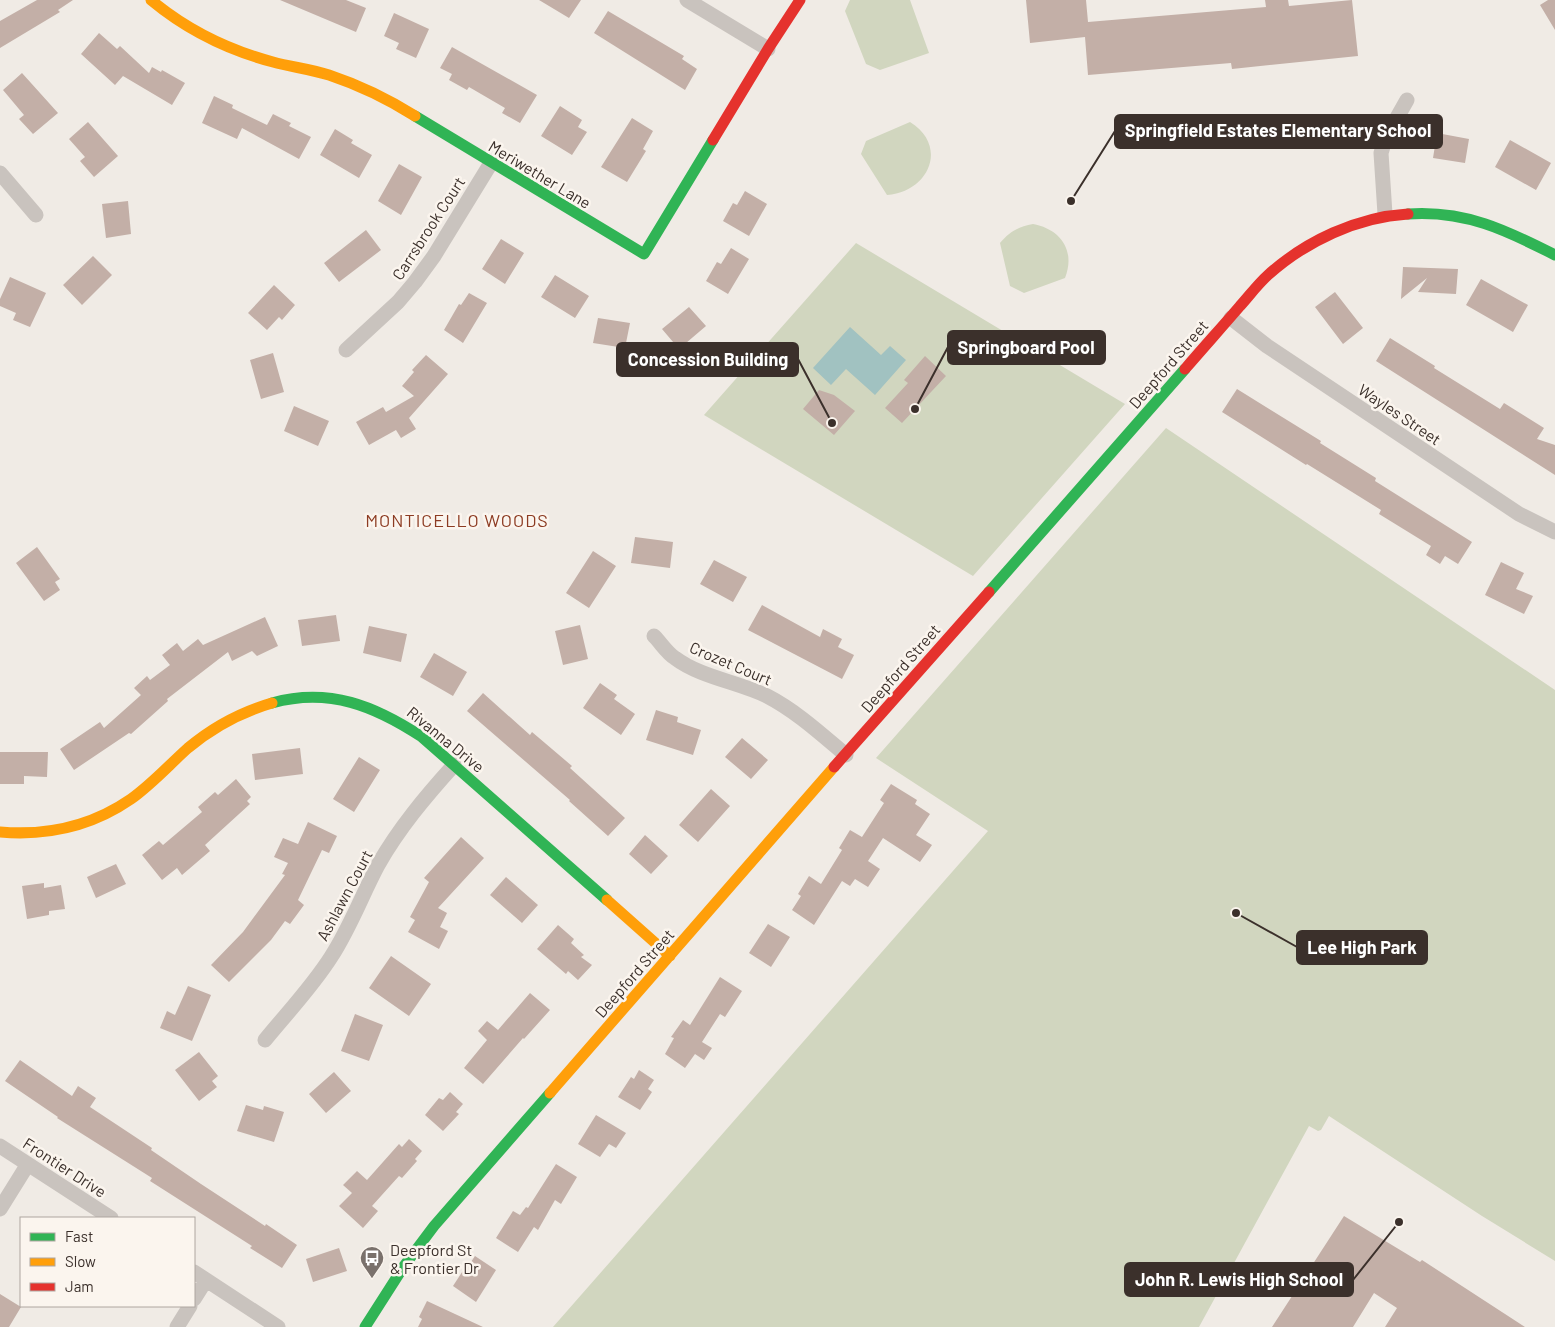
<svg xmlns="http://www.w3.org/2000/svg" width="1555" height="1327" font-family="Barlow,sans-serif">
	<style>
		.green { fill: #d1d6bf }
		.water { fill: #a1c2c1 }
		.building { fill: #c3afa7 }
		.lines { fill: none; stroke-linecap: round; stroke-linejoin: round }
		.street { stroke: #c9c3be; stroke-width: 15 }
		.fast { stroke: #30b455; stroke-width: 11 }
		.slow { stroke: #ff9f0a; stroke-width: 11 }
		.jam { stroke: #e5322d; stroke-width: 11 }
		.labels { text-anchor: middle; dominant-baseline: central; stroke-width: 5; stroke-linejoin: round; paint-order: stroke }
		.street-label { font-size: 16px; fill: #3b302b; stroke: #fbf5ee }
		.poi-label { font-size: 16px; fill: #3b302b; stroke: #fbf5ee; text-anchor: start }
		.neighbourhood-label { font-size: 18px; letter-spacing: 1px; fill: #8c3b22; stroke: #fbf5ee }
		.leader { fill: none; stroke: #3b302b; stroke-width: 2 }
		.callout-dot { fill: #3b302b; stroke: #fbf5ee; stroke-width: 2 }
		.callout { fill: #3b302b; stroke: #3b302b; stroke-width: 2 }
		.callout-label { font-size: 18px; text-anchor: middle; font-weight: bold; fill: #fff }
	</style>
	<rect width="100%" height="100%" fill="#f0ebe5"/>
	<!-- green -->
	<path class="green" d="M 850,0 L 910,0 L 929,53 L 880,70 L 866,64 L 845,11 Z
		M 910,122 C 949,146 929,192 887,195 L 861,154 L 866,141 Z
		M 1033,224 C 1060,229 1076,250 1065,278 L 1024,293 L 1010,286 L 1000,243 C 1010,231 1018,227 1033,224 Z
		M 856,243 L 1125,404 L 973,576 L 704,415 Z
		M 1166,428 L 1555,690 L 1555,1261 L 1482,1216 L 1329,1116 L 1321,1130 L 1318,1131 L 1309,1126 L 1199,1327 L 553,1327 L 988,831 L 876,758 Z"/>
	<!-- water -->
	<path class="water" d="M 850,327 L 881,355 L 890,346 L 906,360 L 875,395 L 846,369 L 831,385 L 813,368 Z"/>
	<!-- building -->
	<path class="building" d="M 37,0 L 73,0 L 58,10 L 60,12 L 0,48 L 0,21 Z
		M 280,0 L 346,0 L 366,8 L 356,32 Z
		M 539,0 L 581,0 L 569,18 Z
		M 1026,0 L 1086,0 L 1088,22 L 1266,7 L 1265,0 L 1288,0 L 1289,6 L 1352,0 L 1358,56 L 1232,69 L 1231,63 L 1088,75 L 1085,37 L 1030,43 Z
		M 1548,0 L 1555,0 L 1555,30 L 1540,5 Z
		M 608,11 L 684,56 L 682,59 L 697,69 L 685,90 L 594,33 Z
		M 394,13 L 429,29 L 416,58 L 396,49 L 399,43 L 384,36 Z
		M 99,33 L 117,49 L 120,46 L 149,73 L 152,67 L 161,72 L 162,70 L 185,83 L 172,105 L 123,76 L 115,85 L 81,54 Z
		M 452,47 L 537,95 L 520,123 L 502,113 L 505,108 L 469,87 L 467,90 L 449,80 L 452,74 L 440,68 Z
		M 22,73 L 58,113 L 33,134 L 19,119 L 24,115 L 3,90 Z
		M 214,96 L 233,105 L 232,108 L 267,125 L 273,114 L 291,123 L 289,126 L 311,137 L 299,159 L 242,128 L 237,139 L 202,123 Z
		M 560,106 L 582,120 L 578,127 L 587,132 L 572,155 L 541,136 Z
		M 632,118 L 653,131 L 643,149 L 646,151 L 627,182 L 601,167 Z
		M 88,122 L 118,156 L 94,177 L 80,161 L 85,157 L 69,139 Z
		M 335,129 L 353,140 L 351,143 L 372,155 L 359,178 L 320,155 Z
		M 1437,133 L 1469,139 L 1465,163 L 1433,158 Z
		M 1510,140 L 1551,163 L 1536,190 L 1495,167 Z
		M 399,164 L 422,177 L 401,215 L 378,201 Z
		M 745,191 L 767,204 L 749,236 L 723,221 L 733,203 L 737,205 Z
		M 128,201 L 131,234 L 106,238 L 102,204 Z
		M 366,230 L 381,250 L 339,282 L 324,263 Z
		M 501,239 L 524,253 L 505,284 L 482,269 Z
		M 731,248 L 749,259 L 728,294 L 706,281 L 717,262 L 721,264 Z
		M 93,256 L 112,275 L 82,305 L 63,285 Z
		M 1403,267 L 1458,269 L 1456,294 L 1418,292 L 1427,278 L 1401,299 Z
		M 555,275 L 589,296 L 575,318 L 541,297 Z
		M 10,277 L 46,293 L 30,327 L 13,320 L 16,313 L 0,306 L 0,299 Z
		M 1481,279 L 1528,305 L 1513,332 L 1466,305 Z
		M 274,285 L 295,305 L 282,320 L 279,317 L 267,330 L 248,313 Z
		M 1335,292 L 1363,328 L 1343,344 L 1315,307 Z
		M 469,293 L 487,303 L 463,343 L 444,330 L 459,304 L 461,305 Z
		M 689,307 L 706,326 L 679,349 L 662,329 Z
		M 598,318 L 630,323 L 625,348 L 593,343 Z
		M 1390,338 L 1435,366 L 1434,368 L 1500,409 L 1504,403 L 1544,428 L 1537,439 L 1555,445 L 1555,475 L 1376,361 Z
		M 273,353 L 284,392 L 261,399 L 250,360 Z
		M 426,355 L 448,374 L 409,418 L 416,429 L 401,438 L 396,430 L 369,445 L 356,422 L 383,407 L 386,412 L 414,396 L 402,386 L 414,372 L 412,370 Z
		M 925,356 L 946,376 L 902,423 L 885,408 L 908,383 L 904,380 Z
		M 1237,389 L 1321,441 L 1320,443 L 1376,478 L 1375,481 L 1472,542 L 1458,564 L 1445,556 L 1440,564 L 1426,555 L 1431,546 L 1379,514 L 1381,510 L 1307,464 L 1306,465 L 1222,412 Z
		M 819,390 L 834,395 L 855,411 L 834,435 L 803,409 Z
		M 294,406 L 329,421 L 318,446 L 284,431 Z
		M 635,537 L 673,542 L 670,568 L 631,563 Z
		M 37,547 L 60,579 L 55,582 L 60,590 L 44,601 L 16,563 Z
		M 593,551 L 616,566 L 589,608 L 566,593 Z
		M 714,560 L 747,577 L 733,602 L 700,584 Z
		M 1501,562 L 1524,573 L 1516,589 L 1533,596 L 1524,614 L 1485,595 Z
		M 762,605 L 820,637 L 823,629 L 842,639 L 838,647 L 854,655 L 842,679 L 748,630 Z
		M 336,615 L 340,641 L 302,646 L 298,620 Z
		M 265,617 L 278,646 L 257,656 L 252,651 L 232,661 L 228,652 L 167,699 L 168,701 L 131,734 L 129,733 L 74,770 L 60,749 L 100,722 L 104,728 L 141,695 L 134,688 L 147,676 L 150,680 L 170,665 L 162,655 L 177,643 L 183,651 L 198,639 L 203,645 Z
		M 580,625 L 588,659 L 563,665 L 555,631 Z
		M 369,626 L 407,634 L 401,662 L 363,653 Z
		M 434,653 L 467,672 L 453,696 L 420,677 Z
		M 600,683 L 617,695 L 614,699 L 635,714 L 621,735 L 583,708 Z
		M 483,693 L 530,735 L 532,732 L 572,766 L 570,768 L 625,818 L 608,836 L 569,801 L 570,800 L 467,711 Z
		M 656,710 L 678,717 L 677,722 L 701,730 L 693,755 L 646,740 Z
		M 742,738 L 768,760 L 751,779 L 725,757 Z
		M 300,748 L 303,774 L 255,780 L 252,754 Z
		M 0,752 L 48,752 L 47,777 L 24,776 L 24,784 L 0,784 Z
		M 359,757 L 380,770 L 354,812 L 333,799 Z
		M 236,779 L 251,797 L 247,801 L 250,804 L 205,845 L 210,851 L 182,875 L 177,868 L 162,880 L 142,855 L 159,841 L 163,845 L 202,812 L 198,807 L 215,792 L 218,795 Z
		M 891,784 L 917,800 L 915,804 L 930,814 L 916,835 L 932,845 L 920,862 L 883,838 L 868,861 L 880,869 L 868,887 L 855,879 L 850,886 L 842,881 L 814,925 L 792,910 L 801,896 L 798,894 L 809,876 L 821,884 L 842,850 L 839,848 L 850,830 L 862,837 L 884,803 L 880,800 Z
		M 711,789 L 730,806 L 698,842 L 679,825 Z
		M 308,822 L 337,836 L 329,853 L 322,850 L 298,900 L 304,905 L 290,924 L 285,921 L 271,940 L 229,982 L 211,965 L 243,932 L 285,875 L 282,874 L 288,863 L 274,857 L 283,838 L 298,844 Z
		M 645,835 L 668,856 L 651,874 L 629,854 Z
		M 461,837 L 484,858 L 438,908 L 447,913 L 440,927 L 448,931 L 439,949 L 408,932 L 415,920 L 410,917 L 429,882 L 424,878 Z
		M 116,864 L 126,884 L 96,898 L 87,877 Z
		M 506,877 L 538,905 L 522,923 L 490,895 Z
		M 44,883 L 44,888 L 61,885 L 65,909 L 49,911 L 49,915 L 27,919 L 22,886 Z
		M 768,924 L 790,937 L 771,967 L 749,953 Z
		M 558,925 L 574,939 L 571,943 L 584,955 L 581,957 L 592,965 L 578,980 L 568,971 L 566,974 L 537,949 Z
		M 391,956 L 431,984 L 409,1016 L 369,988 Z
		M 720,977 L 742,991 L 725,1017 L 720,1014 L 702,1042 L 712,1048 L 704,1060 L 695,1054 L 685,1068 L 665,1054 L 674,1038 L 671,1037 L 683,1020 L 690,1025 Z
		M 188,986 L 211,995 L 192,1041 L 160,1028 L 167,1011 L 175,1015 Z
		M 530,993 L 550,1010 L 524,1039 L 523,1038 L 483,1084 L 464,1068 L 487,1040 L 478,1031 L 487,1021 L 498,1030 Z
		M 355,1014 L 383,1025 L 369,1061 L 341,1051 Z
		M 199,1052 L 218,1076 L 212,1081 L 217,1087 L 199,1101 L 175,1070 Z
		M 20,1060 L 72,1096 L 78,1086 L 96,1098 L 90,1107 L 152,1148 L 151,1150 L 201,1184 L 265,1226 L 266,1224 L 297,1245 L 282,1268 L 250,1248 L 252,1246 L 150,1181 L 152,1178 L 57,1118 L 58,1117 L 5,1081 Z
		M 639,1070 L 654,1080 L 648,1089 L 652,1092 L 640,1110 L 618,1097 L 631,1077 L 634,1079 Z
		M 334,1072 L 351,1091 L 326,1113 L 309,1094 Z
		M 450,1092 L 463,1104 L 456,1112 L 459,1114 L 443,1131 L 425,1115 L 439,1098 L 443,1100 Z
		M 246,1105 L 263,1110 L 264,1106 L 284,1112 L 274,1142 L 237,1131 Z
		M 596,1115 L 626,1133 L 616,1148 L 609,1144 L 600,1157 L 578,1144 Z
		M 409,1139 L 422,1151 L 415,1159 L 417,1161 L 402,1178 L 399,1176 L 372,1206 L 378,1211 L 363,1228 L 339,1206 L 352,1193 L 343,1185 L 357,1171 L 367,1180 L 399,1144 L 402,1147 Z
		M 556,1164 L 577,1177 L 561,1204 L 555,1200 L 538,1230 L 534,1227 L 518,1252 L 496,1238 L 513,1211 L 520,1215 L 526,1207 L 528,1208 Z
		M 1344,1216 L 1420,1262 L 1422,1260 L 1525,1327 L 1385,1327 L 1397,1308 L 1374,1293 L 1353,1327 L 1272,1327 Z
		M 339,1248 L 347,1271 L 313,1282 L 306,1259 Z
		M 475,1256 L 496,1270 L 476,1302 L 453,1286 L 466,1266 L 467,1268 Z
		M 0,1294 L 21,1307 L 9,1327 L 0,1327 Z
		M 427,1301 L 483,1327 L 418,1327 L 422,1319 L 419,1317 Z"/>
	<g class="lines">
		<!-- street -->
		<path class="street" d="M 687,0 L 768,49
			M 0,173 L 36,215
			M 1385,214 L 1381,153 L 1386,137 L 1407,100
			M 1231,318 L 1267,346 L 1519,514 L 1555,532
			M 346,350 L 398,302 L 415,282 L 434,256 L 491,163
			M 654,636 C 661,643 667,653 675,658 C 700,677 738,682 767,696 C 796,711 821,734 846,755
			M 265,1040 C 287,1013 312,987 331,957 C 350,928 362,895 378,865 C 399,828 426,796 454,765
			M 0,1146 L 111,1218
			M 0,1209 L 28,1164
			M 194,1272 L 278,1327
			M 194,1299 L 206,1280
			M 177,1327 L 190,1306"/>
		<!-- fast -->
		<path class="fast" d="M 415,116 L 644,254 L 713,140
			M 1408,214 C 1465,210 1506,230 1555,255
			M 989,592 L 1185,369
			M 272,703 C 329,687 375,706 422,737 L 607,900
			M 365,1327 L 404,1266 L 434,1226 L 550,1093"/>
		<!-- slow -->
		<path class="slow" d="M 151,0 C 187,30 228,50 273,62 C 291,67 310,69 329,75 C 359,85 388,99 415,116
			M 0,832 C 47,836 92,826 131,799 C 152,784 169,765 188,748 C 213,727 241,712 272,703
			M 607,900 L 670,956
			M 550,1093 L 834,767"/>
		<!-- jam -->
		<path class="jam" d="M 713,140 L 768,49 L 800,0
			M 1185,369 C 1203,348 1222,327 1240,306 C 1249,296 1258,284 1268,275 C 1306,241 1357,217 1408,214
			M 834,767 L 989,592"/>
	</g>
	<!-- icons -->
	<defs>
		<g id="bus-pin" transform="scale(1.25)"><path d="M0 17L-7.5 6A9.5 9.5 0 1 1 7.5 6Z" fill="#7a716c" stroke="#fbf5ee"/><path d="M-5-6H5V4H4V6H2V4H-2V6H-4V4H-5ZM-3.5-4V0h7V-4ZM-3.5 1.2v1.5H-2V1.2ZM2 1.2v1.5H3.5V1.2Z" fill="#fff"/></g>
	</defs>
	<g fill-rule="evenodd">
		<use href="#bus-pin" x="372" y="1258"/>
	</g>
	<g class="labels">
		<!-- street labels -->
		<g class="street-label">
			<text transform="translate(540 174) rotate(31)">Meriwether Lane</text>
			<text transform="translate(428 228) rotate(-57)">Carrsbrook Court</text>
			<text transform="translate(1168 364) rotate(-49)">Deepford Street</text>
			<text transform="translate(1400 414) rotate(34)">Wayles Street</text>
			<text transform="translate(731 663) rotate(23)">Crozet Court</text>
			<text transform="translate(900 668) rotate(-49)">Deepford Street</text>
			<text transform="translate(446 739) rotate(39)">Rivanna Drive</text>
			<text transform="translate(344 895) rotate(-62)">Ashlawn Court</text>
			<text transform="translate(634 973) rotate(-49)">Deepford Street</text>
			<text transform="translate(65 1167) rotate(33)">Frontier Drive</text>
		</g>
		<!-- poi labels -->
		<g class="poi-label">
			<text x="390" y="1249">Deepford St<tspan x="390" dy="18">&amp; Frontier Dr</tspan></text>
		</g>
		<!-- neighbourhood labels -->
		<g class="neighbourhood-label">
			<text x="457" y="520">MONTICELLO WOODS</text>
		</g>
	</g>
	<!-- callouts -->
	<path class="leader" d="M1071 201L1115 131M915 409L948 347M832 423L798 359M1236 913L1297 947M1399 1222L1353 1280"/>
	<g class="callout-dot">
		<circle cx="1071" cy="201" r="5"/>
		<circle cx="915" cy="409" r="5"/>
		<circle cx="832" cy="423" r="5"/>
		<circle cx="1236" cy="913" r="5"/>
		<circle cx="1399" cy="1222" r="5"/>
	</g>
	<g class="callout">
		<rect x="1115" y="115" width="327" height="33" rx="5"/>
		<rect x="948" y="331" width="157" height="33" rx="5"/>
		<rect x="617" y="343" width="181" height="33" rx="5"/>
		<rect x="1297" y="931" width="130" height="33" rx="5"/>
		<rect x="1125" y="1263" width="228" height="33" rx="5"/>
	</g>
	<g class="callout-label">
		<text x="1278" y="137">Springfield Estates Elementary School</text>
		<text x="1026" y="354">Springboard Pool</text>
		<text x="708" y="366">Concession Building</text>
		<text x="1362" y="954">Lee High Park</text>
		<text x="1239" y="1286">John R. Lewis High School</text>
	</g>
	<!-- legend -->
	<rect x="20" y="1217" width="175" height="90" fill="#fbf5ee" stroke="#aea6a0"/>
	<rect x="30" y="1233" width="25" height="8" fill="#30b455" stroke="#aea6a0"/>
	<text x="65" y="1242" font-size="15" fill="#3b302b">Fast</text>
	<rect x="30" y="1258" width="25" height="8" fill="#ff9f0a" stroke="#aea6a0"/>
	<text x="65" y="1267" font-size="15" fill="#3b302b">Slow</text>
	<rect x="30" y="1283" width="25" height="8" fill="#e5322d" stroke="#aea6a0"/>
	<text x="65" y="1292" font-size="15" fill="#3b302b">Jam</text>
</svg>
